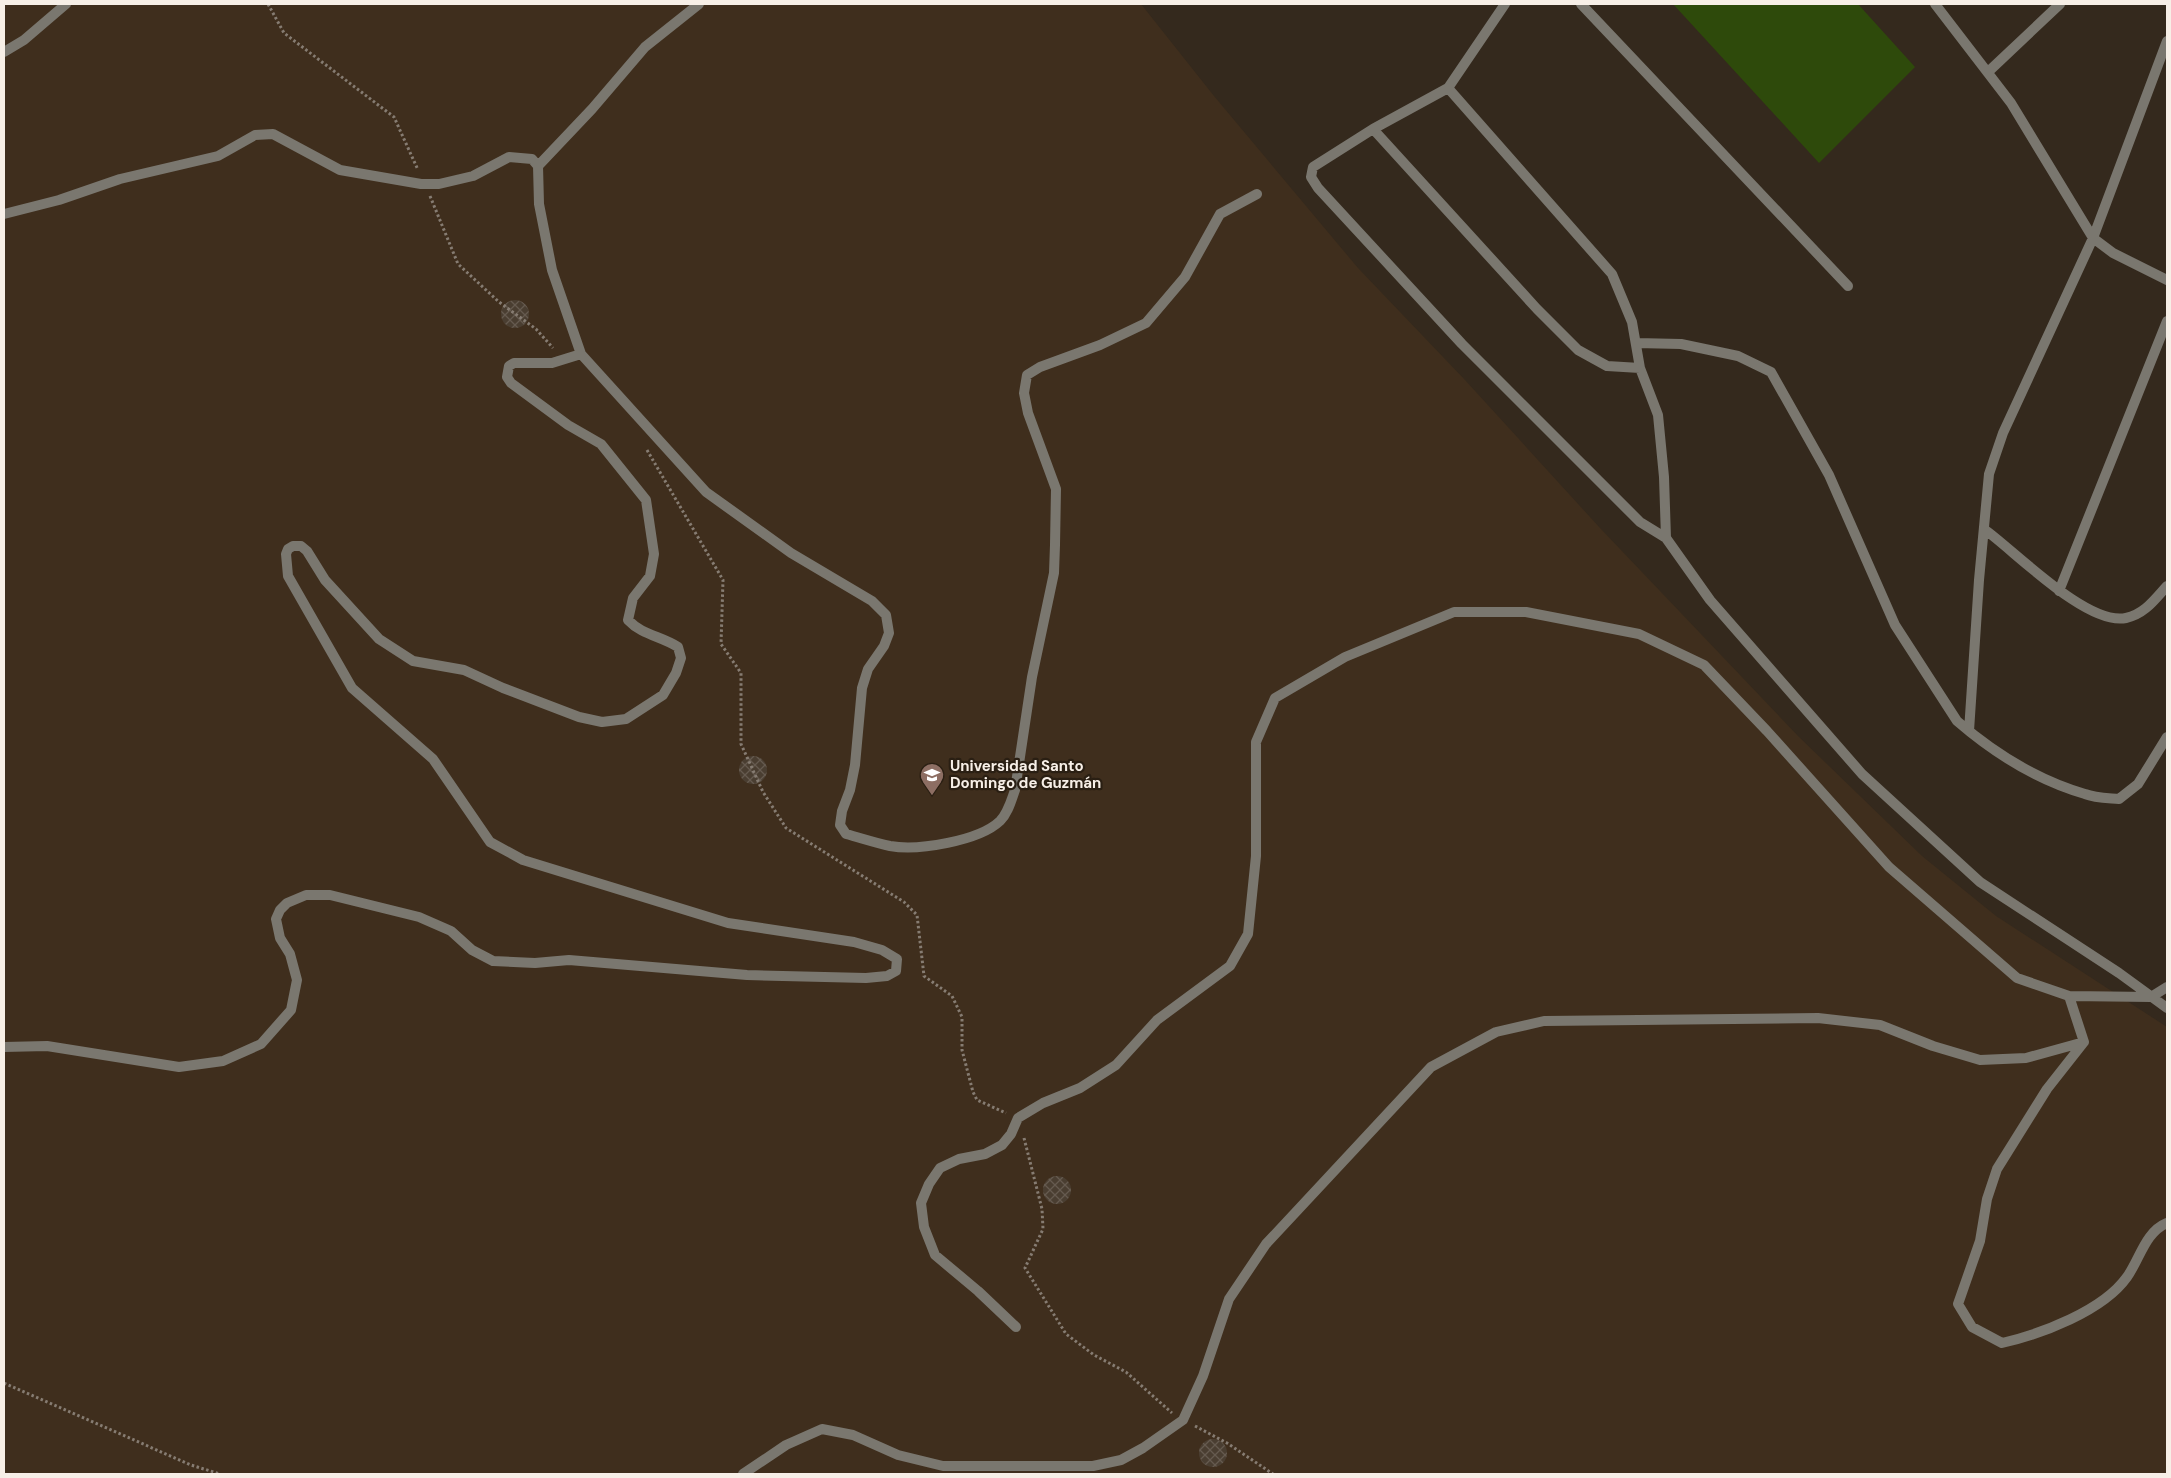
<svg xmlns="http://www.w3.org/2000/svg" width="2171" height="1478" font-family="'DM Sans',sans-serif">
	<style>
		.built { fill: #3f2e1d }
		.garden { fill: #2e4a0b }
		.building { fill: url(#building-cross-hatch) }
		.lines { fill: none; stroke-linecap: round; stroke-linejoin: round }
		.path { stroke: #867c72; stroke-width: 3; stroke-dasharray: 2.5 2.5; stroke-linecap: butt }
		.street { stroke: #7a776f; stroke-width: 10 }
		.labels { text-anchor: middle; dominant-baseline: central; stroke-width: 4.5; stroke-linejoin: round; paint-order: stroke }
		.poi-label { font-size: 15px; font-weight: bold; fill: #f7efe7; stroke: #2a1f13; text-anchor: start }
	</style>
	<defs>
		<pattern id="building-cross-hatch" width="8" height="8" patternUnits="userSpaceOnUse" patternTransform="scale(1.25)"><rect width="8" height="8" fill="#4a3e31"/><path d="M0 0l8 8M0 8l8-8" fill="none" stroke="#655a4f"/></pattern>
	</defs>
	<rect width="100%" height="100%" fill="#34291d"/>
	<!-- built -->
	<path class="built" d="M 4,4 L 1141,4 L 1214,96 L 1358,268 L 1465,380 L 1600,528 L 1798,736 L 1922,856 L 1996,916 L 2167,1027 L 2167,1474 L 4,1474 Z"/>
	<!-- garden -->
	<path class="garden" d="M 1673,4 L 1858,4 L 1915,67 L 1819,163 Z"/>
	<!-- building -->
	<path class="building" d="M501 314a14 14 0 1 1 28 0a14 14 0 1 1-28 0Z
		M739 770a14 14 0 1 1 28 0a14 14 0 1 1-28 0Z
		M1043 1190a14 14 0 1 1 28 0a14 14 0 1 1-28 0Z
		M1199 1453a14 14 0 1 1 28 0a14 14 0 1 1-28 0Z"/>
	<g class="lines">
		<!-- path -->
		<path class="path" d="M 268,4 L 284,33 L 394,117 L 418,170
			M 430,196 L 458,264 L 499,302 L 536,329 L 553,348
			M 647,450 L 723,580 L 721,644 L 741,673 L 741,744 L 763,792 L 786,828 L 904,902 L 917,915 L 924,976 L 952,996 L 962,1017 L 962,1050 L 973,1092 L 977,1100 L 1006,1113
			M 1024,1138 L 1042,1209 L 1043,1229 L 1025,1268 L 1066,1334 L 1094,1355 L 1126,1372 L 1172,1413
			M 4,1383 L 191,1465 L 220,1474
			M 1195,1426 L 1227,1443 L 1273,1474"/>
		<!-- street -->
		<path class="street" d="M 1505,4 L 1448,88 L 1373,129 L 1313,167 L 1311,177 L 1318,188 L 1462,344 L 1640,522 L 1666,538
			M 1581,4 L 1848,286
			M 1935,4 L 2011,103 L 2093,238 L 2113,253 L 2167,280
			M 4,52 L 24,40 L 66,4
			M 1988,72 L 2060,4
			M 1448,88 L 1612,274 L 1632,322 L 1640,368 L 1658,415 L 1664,477 L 1666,538 L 1710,600 L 1862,774 L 1980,882 L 2119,973 L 2167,1008
			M 1373,129 L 1537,309 L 1578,350 L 1607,366 L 1640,368
			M 538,166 L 592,109 L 645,47 L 699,4
			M 4,214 L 59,200 L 120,179 L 218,156 L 255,135 L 273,134 L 340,170 L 421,184 L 439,184 L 473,176 L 509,157 L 532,159 L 538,166 L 539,204 L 552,270 L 581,354 L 706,492 L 791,553 L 872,601 L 886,615 L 889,633 L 884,646 L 868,669 L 862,688 L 855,765 L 850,790 L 842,811 L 840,825 L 846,834 C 861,838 876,843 890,846 C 918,851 979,841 1000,821 C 1008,813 1011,801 1015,790 L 1032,677 L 1054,573 L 1055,545 L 1056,489 L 1028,413 L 1024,393 L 1027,375 L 1040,367 L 1100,345 L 1146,323 L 1185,277 L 1220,214 L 1257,194
			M 1636,343 L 1681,344 L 1738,356 L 1771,372 L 1829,475 L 1895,625 L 1957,721 C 1994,753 2037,780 2085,794 C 2095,798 2108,798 2119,799 L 2138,784 L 2167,737
			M 1984,529 C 2016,552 2087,626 2126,618 C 2145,614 2155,599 2167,586
			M 2059,591 L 2167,321
			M 1969,731 L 1979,580 L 1989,474 L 2003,433 L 2093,238 L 2167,41
			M 2084,1042 L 2047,1089 L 1997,1169 L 1987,1199 L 1980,1241 L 1958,1304 L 1972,1327 L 2002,1343 C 2041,1334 2103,1311 2127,1277 C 2140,1259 2145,1232 2167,1223
			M 4,1047 L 47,1046 L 179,1067 L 223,1061 L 261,1044 L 291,1010 L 297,980 L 290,954 L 280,938 L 276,919 L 280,910 L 287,903 L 306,895 L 330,895 L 419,917 L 451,931 L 472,950 L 493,961 L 535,963 L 569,960 L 747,975 L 866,978 L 887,976 L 896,971 L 897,959 L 882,950 L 854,942 L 728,923 L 523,860 L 490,842 L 433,759 L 352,688 L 288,576 L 286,554 L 288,549 L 293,546 L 301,546 L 307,551 L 325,580 L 379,639 L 413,661 L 464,670 L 503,688 L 579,717 L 602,722 L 626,719 L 663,695 L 676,673 L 681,658 L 678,647 C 661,636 642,635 628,620 L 633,598 L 650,576 L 654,554 L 646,500 L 601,444 L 568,425 L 511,383 L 507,377 L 509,366 L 514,363 L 552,363 L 581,354
			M 1016,1327 L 978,1291 L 935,1255 L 924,1227 L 921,1203 L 929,1184 L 940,1168 L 959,1159 L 985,1154 L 1002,1145 L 1011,1134 L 1018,1118 L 1043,1103 L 1080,1088 L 1116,1065 L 1157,1020 L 1230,966 L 1248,934 L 1256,856 L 1256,742 L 1275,698 L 1345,657 L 1454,612 L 1526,612 L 1639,634 L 1704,665 L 1767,731 L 1889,867 L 2017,978 L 2069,996 L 2151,997 L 2167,987
			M 743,1474 L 786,1445 L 822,1429 L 853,1435 L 898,1455 L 943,1466 L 1093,1466 L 1121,1460 L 1143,1448 L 1183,1420 L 1203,1376 L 1229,1299 L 1266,1244 L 1431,1067 L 1496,1032 L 1544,1021 L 1818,1018 L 1880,1025 L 1933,1046 L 1980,1060 L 2026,1058 L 2084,1042 L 2069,996"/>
	</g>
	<!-- icons -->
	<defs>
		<g id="university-pin" transform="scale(1.25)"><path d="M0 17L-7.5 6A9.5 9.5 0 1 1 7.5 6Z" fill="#8d6e63" stroke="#2a1f13"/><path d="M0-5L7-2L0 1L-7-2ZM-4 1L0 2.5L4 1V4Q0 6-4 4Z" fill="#fff"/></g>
	</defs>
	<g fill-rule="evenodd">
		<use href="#university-pin" x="932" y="775"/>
	</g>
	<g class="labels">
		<!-- poi labels -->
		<g class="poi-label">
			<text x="950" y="766">Universidad Santo<tspan x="950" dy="17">Domingo de Guzmán</tspan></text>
		</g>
	</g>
	<!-- border -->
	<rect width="2171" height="1478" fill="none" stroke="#f7efe7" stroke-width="10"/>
</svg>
